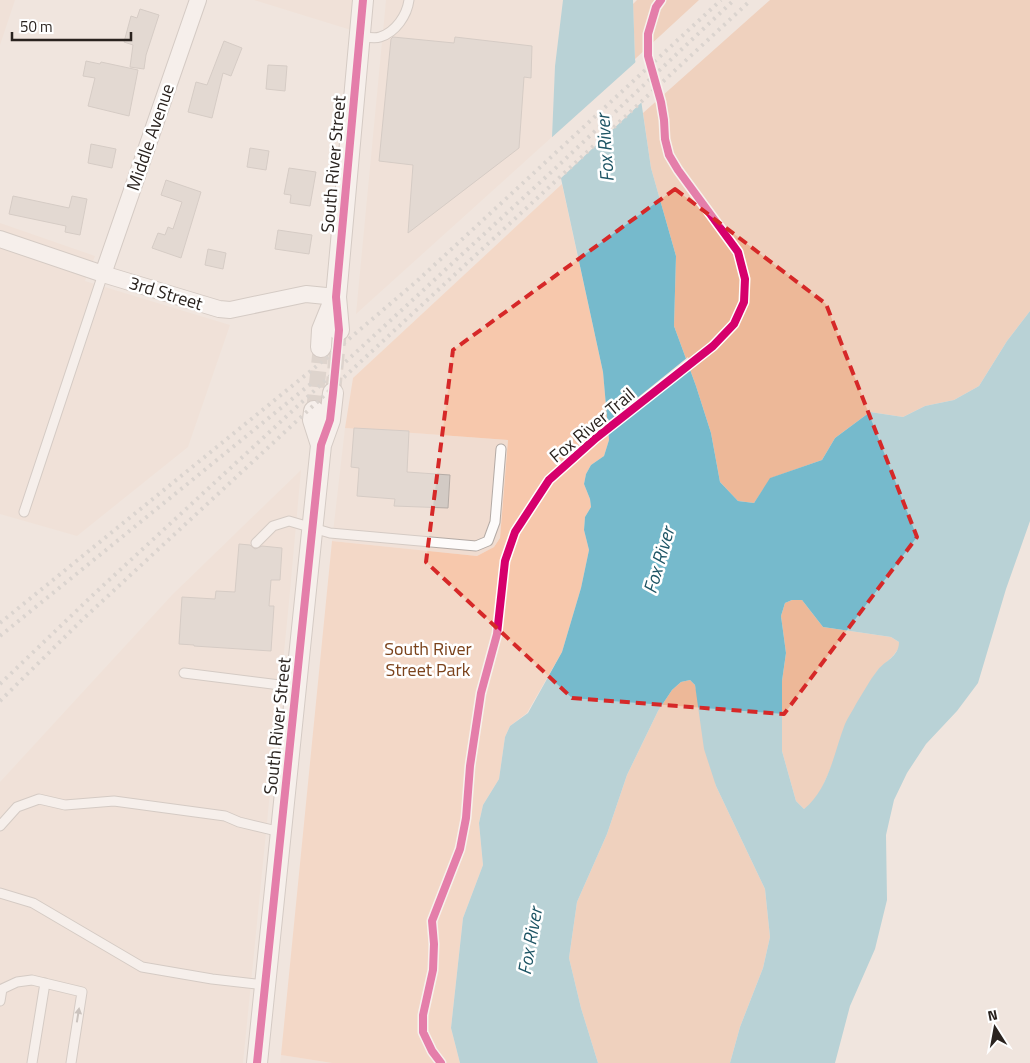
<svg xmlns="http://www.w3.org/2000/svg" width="1030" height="1063" font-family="'Titillium Web',sans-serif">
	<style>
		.built { fill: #f0dcd0 }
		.green { fill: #f7c8ac }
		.forest { fill: #edb898 }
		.water { fill: #76bacc; fill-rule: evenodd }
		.pier { fill: #f0e5de }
		.building { fill: #d2cac4; stroke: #b5aca6 }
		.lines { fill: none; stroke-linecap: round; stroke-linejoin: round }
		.minor-tunnel { stroke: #c8beb8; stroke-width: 16; stroke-dasharray: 16 8; stroke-linecap: butt }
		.service-casing { stroke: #b3aaa5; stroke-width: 11 }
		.minor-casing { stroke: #b3aaa5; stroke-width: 18 }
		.tertiary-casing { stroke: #b3aaa5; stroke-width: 22 }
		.service { stroke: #fdfbfa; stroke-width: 9 }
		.minor { stroke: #fdfbfa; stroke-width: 16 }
		.tertiary { stroke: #fdfbfa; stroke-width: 20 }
		.rail { stroke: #c0bebc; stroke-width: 4; stroke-dasharray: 2.5 5; stroke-linecap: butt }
		.cycleway-casing { stroke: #fff; stroke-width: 11 }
		.cycleway { stroke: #d6006c; stroke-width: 8 }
		.oneway { fill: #9e9a97 }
		.marked { fill: none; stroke: #d62828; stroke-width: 4; stroke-dasharray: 10 6; stroke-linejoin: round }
		.labels { text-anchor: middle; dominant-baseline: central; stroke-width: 5; stroke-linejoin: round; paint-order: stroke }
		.street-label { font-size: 18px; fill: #2a231f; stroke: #fff }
		.park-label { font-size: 18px; fill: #7a421b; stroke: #fff }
		.water-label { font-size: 19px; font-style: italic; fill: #1d5464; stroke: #fff }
	</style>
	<rect width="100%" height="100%" fill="#f0e5de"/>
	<!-- built -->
	<path class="built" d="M 0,0 L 15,0 L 0,45 Z
		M 254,0 L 353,0 L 351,30 Z
		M 386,0 L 563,0 L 555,66 L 552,137 L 356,314 Z
		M 0,223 L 95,256 L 85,281 L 230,325 L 188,447 L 77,536 L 0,514 Z
		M 345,428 L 508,440 L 500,538 L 494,547 L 477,556 L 332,541 Z
		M 301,470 L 289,602 L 243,1063 L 0,1063 L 0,782 L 172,595 Z
		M 281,1055 L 332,1063 L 280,1063 Z"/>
	<!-- green -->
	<path class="green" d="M 562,184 L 603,372 L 609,440 L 604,456 L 591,465 L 586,474 L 584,484 L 590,499 L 591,507 L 585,517 L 584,530 L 589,550 L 581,588 L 562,652 L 527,713 L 510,726 L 505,737 L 499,779 L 483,805 L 479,823 L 483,865 L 463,918 L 451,1028 L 460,1063 L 332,1063 L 281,1055 L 332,541 L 477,556 L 494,547 L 500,538 L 508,440 L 345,428 L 353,378 Z"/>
	<!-- forest -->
	<path class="forest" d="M 637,0 L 699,0 L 635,59 L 633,4 Z
		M 770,0 L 1030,0 L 1030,311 L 1007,341 L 979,386 L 954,400 L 925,406 L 903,417 L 870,412 L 835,438 L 822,460 L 771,478 L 754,503 L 738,501 L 720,482 L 711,433 L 696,386 L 674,326 L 676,256 L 651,168 L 643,113 Z
		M 792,600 L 802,600 L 823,627 L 891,637 L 899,642 L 899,648 L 893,656 L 878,670 L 867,687 L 821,790 L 811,804 L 804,809 L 796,801 L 782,751 L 782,681 L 786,653 L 781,616 L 785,603 Z
		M 690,680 L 695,685 L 716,786 L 765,889 L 770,937 L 763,968 L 740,1027 L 730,1063 L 598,1063 L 581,1008 L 569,958 L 577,902 L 607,834 L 627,775 L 658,711 L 672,690 L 681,682 Z"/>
	<!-- water -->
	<path class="water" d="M 563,0 L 633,0 L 635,59 L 651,168 L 676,256 L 674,326 L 696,386 L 711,433 L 720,482 L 738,501 L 754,503 L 770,478 L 822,460 L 835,438 L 870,412 L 903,417 L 925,406 L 954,400 L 979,386 L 1007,341 L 1030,311 L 1030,521 L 1006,589 L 978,683 L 957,711 L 926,744 L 907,773 L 894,800 L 886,835 L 887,900 L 875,949 L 850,1006 L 835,1063 L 730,1063 L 740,1027 L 763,968 L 770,937 L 765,889 L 716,786 L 704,749 L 695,685 L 690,680 L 681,682 L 672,690 L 658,711 L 627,775 L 607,834 L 577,902 L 569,958 L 581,1008 L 598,1063 L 460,1063 L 451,1028 L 463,918 L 483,865 L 479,823 L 483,805 L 499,779 L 505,737 L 510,726 L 528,713 L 562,652 L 581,588 L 589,550 L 584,530 L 585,517 L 591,507 L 590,499 L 584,484 L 586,474 L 591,465 L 604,456 L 609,440 L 603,372 L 552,137 L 555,66 ZM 792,600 L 802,600 L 823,627 L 891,637 L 899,642 C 899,657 884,661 877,671 C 869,681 863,693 856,704 C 853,710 848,717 845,724 C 834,752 829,789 804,809 L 796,801 L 782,751 L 782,681 L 786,653 L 781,616 L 785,603 Z"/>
	<!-- pier -->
	<path class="pier" d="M 638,60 L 643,101 L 559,180 L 550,139 Z
		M 688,357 L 692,367 L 606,436 L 605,424 Z"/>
	<!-- building -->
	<path class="building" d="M 140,9 L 159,15 L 146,55 L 144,69 L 130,67 L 133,45 L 124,42 L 131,16 L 137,18 Z
		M 393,37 L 454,43 L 455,37 L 532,46 L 531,78 L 524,77 L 519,148 L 408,233 L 413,165 L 379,161 L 391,39 Z
		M 224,41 L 242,48 L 231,76 L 223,73 L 212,118 L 188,112 L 196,82 L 207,85 Z
		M 86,61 L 100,64 L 101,62 L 138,70 L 129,116 L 88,106 L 95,78 L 83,76 Z
		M 268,65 L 287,66 L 285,91 L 266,89 Z
		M 91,144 L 116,149 L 112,168 L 88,163 Z
		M 250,148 L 269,151 L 266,170 L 247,167 Z
		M 289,168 L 316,172 L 310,206 L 290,203 L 291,195 L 284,194 Z
		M 166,180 L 201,192 L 181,258 L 152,248 L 158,233 L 165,235 L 168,227 L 173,229 L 182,202 L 161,195 Z
		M 13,196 L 69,208 L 72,196 L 87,199 L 80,235 L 65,232 L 66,226 L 9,214 Z
		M 278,230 L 312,235 L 309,254 L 275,249 Z
		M 208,249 L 226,253 L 223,269 L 205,265 Z
		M 354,428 L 409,431 L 407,472 L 450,475 L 448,508 L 394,506 L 395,499 L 357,496 L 359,468 L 351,467 Z
		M 239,544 L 250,545 L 255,549 L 262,546 L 282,548 L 280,580 L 271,580 L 269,606 L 274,606 L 271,651 L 194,646 L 194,645 L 179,644 L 182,597 L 215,599 L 216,591 L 235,592 Z"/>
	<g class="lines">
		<!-- minor-tunnel -->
		<path class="minor-tunnel" d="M 333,393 L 339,330
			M 314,411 L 321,347"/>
		<!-- service casing -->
		<g class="service-casing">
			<path id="service" d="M 360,36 C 366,37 374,39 380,37 C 396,32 407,15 409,0
				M 24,512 L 103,274
				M 256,543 L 273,526 L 289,521 L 330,533 L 476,546 L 488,541 L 495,522 L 501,449
				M 184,673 L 296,687
				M 0,826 L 17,807 L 39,799 L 65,805 L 114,801 L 225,816 L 239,822 L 281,832
				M 0,893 L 33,903 L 142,967 L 212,979 L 265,985
				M 0,1001 L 2,989 L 17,982 L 32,980 L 82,992 L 71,1063
				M 32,1063 L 45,983"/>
		</g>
		<!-- minor casing -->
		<g class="minor-casing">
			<path id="minor" d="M 0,239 L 103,274 L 219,309 L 230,310 L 306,294 L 336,297
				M 103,274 L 198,0"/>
		</g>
		<!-- tertiary casing -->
		<g class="tertiary-casing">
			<path id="tertiary" d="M 339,330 L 336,297 L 363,0
				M 321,347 L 322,330 L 335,298
				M 314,411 L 313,420 L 321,445
				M 257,1063 L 321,445 L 330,420 L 333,393"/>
		</g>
		<!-- service -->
		<use href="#service" class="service"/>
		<!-- minor -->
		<use href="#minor" class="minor"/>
		<!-- tertiary -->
		<use href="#tertiary" class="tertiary"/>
		<!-- rail -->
		<path class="rail" d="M 0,623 L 329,356 L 417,281 L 721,0
			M 0,636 L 313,382
			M 0,684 L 95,593 L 560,164 L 734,0
			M 0,701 L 82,620 L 751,0"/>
		<!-- cycleway casing -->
		<g class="cycleway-casing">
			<path id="cycleway" d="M 257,1063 L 321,445 L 330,420 L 333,393 L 339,330 L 336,297 L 363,0
				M 441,1063 L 432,1051 L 423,1032 L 423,1015 L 433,970 L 434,944 L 432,921 L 460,849 L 466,818 L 470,766 L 481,693 L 497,634 L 505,561 L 515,532 L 549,480 L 596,438 L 713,346 L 734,324 L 744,302 L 745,279 L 738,252 L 678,170 L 669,155 L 665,139 L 664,120 L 661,102 L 648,56 L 648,34 L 656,7 L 661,0"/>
		</g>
		<!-- cycleway -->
		<use href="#cycleway" class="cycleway"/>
	</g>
	<!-- one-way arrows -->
	<defs><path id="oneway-solid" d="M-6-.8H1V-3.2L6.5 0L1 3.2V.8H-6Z" transform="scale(1.25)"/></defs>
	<use class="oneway" href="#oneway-solid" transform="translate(78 1015) rotate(-81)"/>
	<!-- marked area -->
	<path d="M0 0H1030V1063H0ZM 675,189 L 826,304 L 917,537 L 784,714 L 572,698 L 426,562 L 453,350 Z" fill="#f0e5de" fill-opacity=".55" fill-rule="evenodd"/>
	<path class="marked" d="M 675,189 L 826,304 L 917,537 L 784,714 L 572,698 L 426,562 L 453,350 Z"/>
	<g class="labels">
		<!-- street labels -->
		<g class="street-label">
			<text transform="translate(150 137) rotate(-71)">Middle Avenue</text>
			<text transform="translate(333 164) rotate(-85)">South River Street</text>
			<text transform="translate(166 293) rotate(17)">3rd Street</text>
			<text transform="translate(592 425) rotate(-40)">Fox River Trail</text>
			<text transform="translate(277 726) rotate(-84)">South River Street</text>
		</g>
		<!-- park labels -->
		<g class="park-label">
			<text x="428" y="648">South River<tspan x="428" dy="21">Street Park</tspan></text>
		</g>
		<!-- water labels -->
		<g class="water-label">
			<text transform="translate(604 148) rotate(-94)">Fox River</text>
			<text transform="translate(658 560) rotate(-74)">Fox River</text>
			<text transform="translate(529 941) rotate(-80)">Fox River</text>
		</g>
	</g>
	<!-- north arrow -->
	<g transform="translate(995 1028) rotate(349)" stroke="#ffffff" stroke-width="4" paint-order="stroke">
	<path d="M0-4L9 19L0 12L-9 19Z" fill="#2a231f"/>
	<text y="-8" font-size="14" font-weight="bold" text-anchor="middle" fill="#2a231f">N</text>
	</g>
	<!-- scale -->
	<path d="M12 32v8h119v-8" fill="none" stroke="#2a231f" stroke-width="2.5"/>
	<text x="20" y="32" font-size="15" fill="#2a231f" stroke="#ffffff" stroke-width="4" paint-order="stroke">50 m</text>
</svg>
